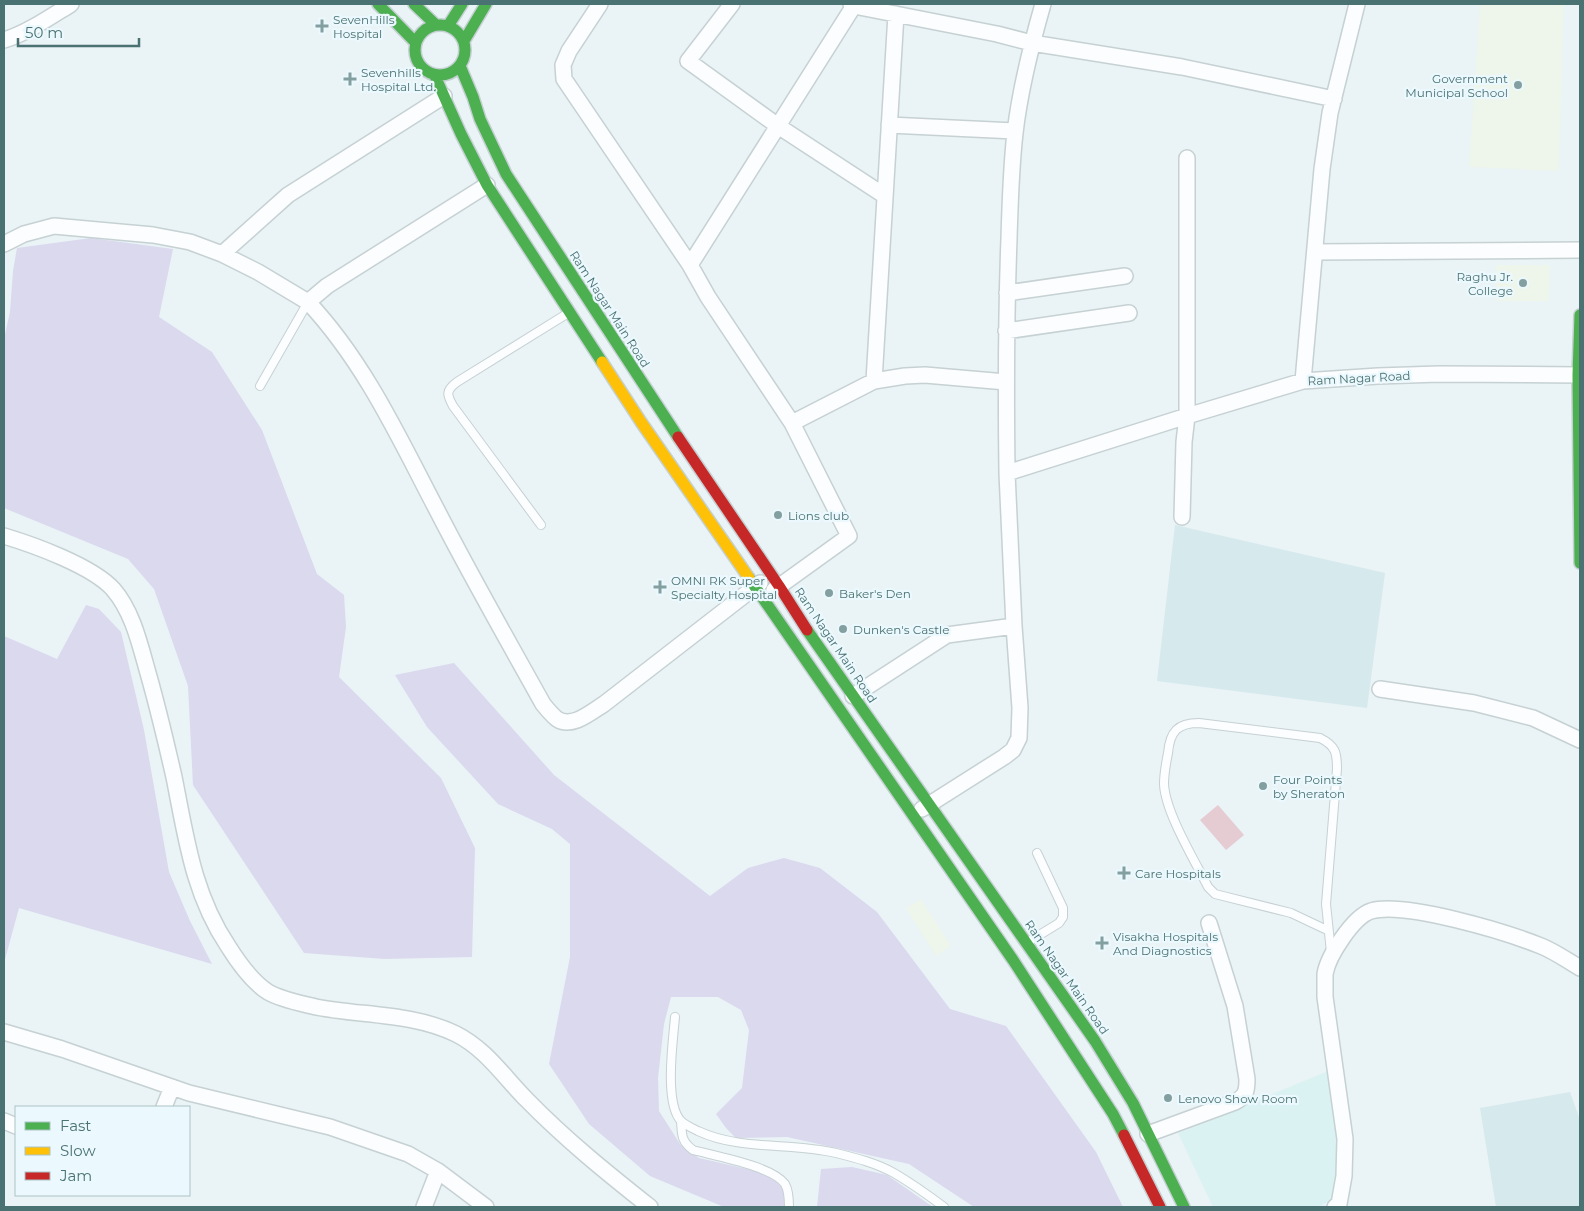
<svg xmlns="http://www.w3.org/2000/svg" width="1584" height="1211" font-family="Montserrat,sans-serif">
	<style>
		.residential { fill: #d6e9ed }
		.commercial { fill: #dbf2f3 }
		.education { fill: #eef5eb }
		.green { fill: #dad9ee }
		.water { fill: #e5cbd2 }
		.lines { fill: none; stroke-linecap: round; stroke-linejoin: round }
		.lane-casing { stroke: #c6d1d3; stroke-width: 10 }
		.street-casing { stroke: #c6d1d3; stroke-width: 18 }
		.fast-casing { stroke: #c4d0d2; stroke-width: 14 }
		.slow-casing { stroke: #c4d0d2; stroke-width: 14 }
		.jam-casing { stroke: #c4d0d2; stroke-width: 14 }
		.lane { stroke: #fcfdfe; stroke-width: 8 }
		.street { stroke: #fcfdfe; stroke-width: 15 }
		.fast { stroke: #4caf50; stroke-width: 11 }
		.slow { stroke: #ffc107; stroke-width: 11 }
		.jam { stroke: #c62828; stroke-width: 11 }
		.poi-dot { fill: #839fa0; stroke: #ebf9fe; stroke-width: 2 }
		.labels { text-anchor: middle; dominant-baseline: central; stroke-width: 4.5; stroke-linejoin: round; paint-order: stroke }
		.poi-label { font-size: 12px; fill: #4b7272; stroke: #ebf9fe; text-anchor: start }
		.street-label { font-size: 12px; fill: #4b7272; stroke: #ebf9fe }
	</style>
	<rect width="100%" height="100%" fill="#eaf3f6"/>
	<!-- residential -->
	<path class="residential" d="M 1175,525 L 1385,573 L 1367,708 L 1157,681 Z
		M 1570,1092 L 1580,1120 L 1580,1207 L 1496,1207 L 1480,1108 Z"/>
	<!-- commercial -->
	<path class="commercial" d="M 1328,1071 L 1339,1162 L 1332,1200 L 1318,1207 L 1213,1207 L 1178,1133 Z"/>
	<!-- education -->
	<path class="education" d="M 1480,4 L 1564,4 L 1559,171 L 1469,167 Z
		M 1496,265 L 1550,265 L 1549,301 L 1496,301 Z
		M 921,899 L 951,946 L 936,956 L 906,908 Z"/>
	<!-- green -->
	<path class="green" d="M 91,238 L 173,249 L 159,317 L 212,352 L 262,430 L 317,574 L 344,595 L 346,627 L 339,677 L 441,778 L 475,848 L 472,957 L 385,959 L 304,953 L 193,785 L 188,686 L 154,589 L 128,559 L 4,508 L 4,339 L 10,312 L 13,271 L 17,248 Z
		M 86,605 L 99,609 L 121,632 L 144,730 L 169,872 L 190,921 L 212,964 L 19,908 L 4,963 L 4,636 L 57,659 Z
		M 454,663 L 554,775 L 710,896 L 748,868 L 784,858 L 820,868 L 877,912 L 950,1009 L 1006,1026 L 1096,1152 L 1123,1207 L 974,1207 L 909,1164 L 787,1137 L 736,1138 L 726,1128 L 716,1114 L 742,1088 L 749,1030 L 741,1010 L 718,997 L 671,997 L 664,1024 L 658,1078 L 659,1111 L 680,1144 L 699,1158 L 760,1172 L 773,1178 L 783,1189 L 786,1198 L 786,1207 L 724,1207 L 650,1176 L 589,1124 L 549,1064 L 570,957 L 570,844 L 552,829 L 498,804 L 427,727 L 395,675 Z
		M 852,1167 L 887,1175 L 933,1207 L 817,1207 L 821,1169 Z"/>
	<!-- water -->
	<path class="water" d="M 1218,805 L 1244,835 L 1226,850 L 1200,820 Z"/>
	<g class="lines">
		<!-- lane casing -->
		<g class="lane-casing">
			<path id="lane" d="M 260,386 L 308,302
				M 541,525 L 453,406 C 447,395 445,391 457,382 L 565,315
				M 1327,930 L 1291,913 L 1215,894 L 1208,887 C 1195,861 1165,812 1164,784 C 1164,774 1166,763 1168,753 C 1170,731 1178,723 1199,723 L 1320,738 C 1336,746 1337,753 1337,769 L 1326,904 L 1331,952
				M 1028,942 L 1059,923 L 1063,917 L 1063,908 L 1037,853
				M 675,1017 C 673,1041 664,1103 681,1121 C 685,1125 692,1128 698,1131 C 741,1151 791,1142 836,1153 C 856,1158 876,1163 894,1173 C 911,1183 928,1195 944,1207
				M 681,1121 C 682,1135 681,1141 693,1150 C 715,1156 772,1166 785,1184 C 789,1191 789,1200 789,1207"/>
		</g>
		<!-- street casing -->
		<g class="street-casing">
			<path id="street" d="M 600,4 L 569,51 L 563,65 L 564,79 L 690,265
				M 732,4 L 688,61 L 778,126 L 885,196
				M 851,4 L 854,6 L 997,34 L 1032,43 L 1182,67 L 1334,99
				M 896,14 L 874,381 L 905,376 L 925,375 L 1006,382
				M 4,40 C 27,33 50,17 71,4
				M 889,125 L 1015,131
				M 487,185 L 327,286 L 308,302 C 366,364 400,440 439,514 C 472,578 508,641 543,704 C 547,709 552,715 557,719 C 572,729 591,712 604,704 L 760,583
				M 4,244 L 24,234 L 54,226 L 153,235 L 190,242 L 222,254 L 258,272 L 308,302
				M 1315,252 L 1580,250
				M 222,254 L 288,195 L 444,96
				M 1007,293 L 1125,276
				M 1006,331 L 1129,313
				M 1303,381 L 1322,169 L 1330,113 L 1357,4
				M 792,423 L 874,381
				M 1007,473 C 1006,395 1006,317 1009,239 C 1010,203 1011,168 1015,133 C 1020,89 1031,46 1043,4
				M 1182,517 L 1184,442 L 1187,416 L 1303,381 L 1378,376 L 1439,374 L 1580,375
				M 4,536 C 34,545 92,566 113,589 C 133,612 140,645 148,673 C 158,708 166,742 174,777 C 186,837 193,894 228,946 C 238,962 251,981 268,992 C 282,1000 300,1003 316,1007 C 363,1016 413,1013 456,1034 C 486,1049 504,1077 527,1100 C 565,1139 607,1173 650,1207
				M 774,590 L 849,536 L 792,423 L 708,297 L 690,265 L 855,4
				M 1380,689 L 1474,703 L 1533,718 L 1580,740
				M 853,696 L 947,635 L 1014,626
				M 922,809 L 1004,757 L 1013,750 L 1019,738 L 1020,708 L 1014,626 L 1007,473 L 1187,416 L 1187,158
				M 4,1032 L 62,1049 L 189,1093 L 330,1127 L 408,1154 L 438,1171
				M 164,1107 L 172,1087
				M 4,1121 L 16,1126
				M 1148,1134 L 1235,1102 C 1246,1096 1247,1091 1247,1079 L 1235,1006 L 1209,923
				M 424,1207 L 438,1171 L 486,1207
				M 1335,1207 L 1339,1204 L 1344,1176 L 1345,1139 L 1325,997 C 1325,989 1325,981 1325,974 C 1328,956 1353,917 1371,911 C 1404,901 1506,932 1541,946 C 1554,951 1568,961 1580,968"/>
		</g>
		<!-- fast casing -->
		<g class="fast-casing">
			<path id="fast" d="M 378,4 L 415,42
				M 414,4 L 436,25
				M415 50a25 25 0 1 1 50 0a25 25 0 1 1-50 0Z
				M 448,26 L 462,4
				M 464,41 L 486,4
				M 460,66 L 473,97 L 480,119 L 506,174 L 678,437
				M 435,76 L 461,134 L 487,185 L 602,362
				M 1580,315 L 1578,375 L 1580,563
				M 749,578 L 1013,960 L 1113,1114 L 1124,1135
				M 807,630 L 1095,1041 L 1133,1103 L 1184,1207"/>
		</g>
		<!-- slow casing -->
		<g class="slow-casing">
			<path id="slow" d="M 602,362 L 641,422 L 749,578"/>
		</g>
		<!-- jam casing -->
		<g class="jam-casing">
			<path id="jam" d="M 678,437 L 779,586 L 807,630
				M 1124,1135 L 1160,1207"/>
		</g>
		<!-- lane -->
		<use href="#lane" class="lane"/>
		<!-- street -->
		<use href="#street" class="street"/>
		<!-- fast -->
		<use href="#fast" class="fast"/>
		<!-- slow -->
		<use href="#slow" class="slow"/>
		<!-- jam -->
		<use href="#jam" class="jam"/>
	</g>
	<!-- markers -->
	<g class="poi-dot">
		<path d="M319.5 18.5h5v5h5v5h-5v5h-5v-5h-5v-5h5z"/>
		<path d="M347.5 71.5h5v5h5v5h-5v5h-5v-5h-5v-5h5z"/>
		<circle cx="1518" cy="85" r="5"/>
		<circle cx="1523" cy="283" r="5"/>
		<circle cx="778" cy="515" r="5"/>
		<path d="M657.5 579.5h5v5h5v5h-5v5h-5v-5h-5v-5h5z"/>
		<circle cx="829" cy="593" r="5"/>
		<circle cx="843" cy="629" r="5"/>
		<circle cx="1263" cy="786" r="5"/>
		<path d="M1121.5 865.5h5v5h5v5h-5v5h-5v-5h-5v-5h5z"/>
		<path d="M1099.5 935.5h5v5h5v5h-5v5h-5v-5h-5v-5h5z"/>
		<circle cx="1168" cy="1098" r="5"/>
	</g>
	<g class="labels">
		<!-- poi labels -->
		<g class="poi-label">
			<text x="333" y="19">SevenHills<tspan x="333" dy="14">Hospital</tspan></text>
			<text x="361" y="72">Sevenhills<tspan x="361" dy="14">Hospital Ltd.</tspan></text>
			<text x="1508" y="78" text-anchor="end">Government<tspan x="1508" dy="14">Municipal School</tspan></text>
			<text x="1513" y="276" text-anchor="end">Raghu Jr.<tspan x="1513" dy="14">College</tspan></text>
			<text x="788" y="515">Lions club</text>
			<text x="671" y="580">OMNI RK Super<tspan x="671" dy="14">Specialty Hospital</tspan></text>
			<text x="839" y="593">Baker's Den</text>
			<text x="853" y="629">Dunken's Castle</text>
			<text x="1273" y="779">Four Points<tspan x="1273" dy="14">by Sheraton</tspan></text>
			<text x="1135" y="873">Care Hospitals</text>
			<text x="1113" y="936">Visakha Hospitals<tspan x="1113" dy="14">And Diagnostics</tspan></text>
			<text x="1178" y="1098">Lenovo Show Room</text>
		</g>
		<!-- street labels -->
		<g class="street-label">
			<text transform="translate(610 309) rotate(57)">Ram Nagar Main Road</text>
			<text transform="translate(1359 378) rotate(-3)">Ram Nagar Road</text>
			<text transform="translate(836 645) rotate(56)">Ram Nagar Main Road</text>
			<text transform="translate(1067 977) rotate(55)">Ram Nagar Main Road</text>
		</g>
	</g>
	<!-- border -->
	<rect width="1584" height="1211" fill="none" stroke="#4b7272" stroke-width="10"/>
	<!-- legend -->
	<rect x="15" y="1106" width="175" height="90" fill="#ebf9fe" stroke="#abc3c6"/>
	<rect x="25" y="1122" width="25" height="8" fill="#4caf50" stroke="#abc3c6"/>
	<text x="60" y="1131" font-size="15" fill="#4b7272">Fast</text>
	<rect x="25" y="1147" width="25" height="8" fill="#ffc107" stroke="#abc3c6"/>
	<text x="60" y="1156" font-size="15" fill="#4b7272">Slow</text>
	<rect x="25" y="1172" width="25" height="8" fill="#c62828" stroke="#abc3c6"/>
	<text x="60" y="1181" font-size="15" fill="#4b7272">Jam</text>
	<!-- scale -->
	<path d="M18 38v8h121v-8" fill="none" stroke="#4b7272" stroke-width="2.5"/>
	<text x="25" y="38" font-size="15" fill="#4b7272" stroke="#ebf9fe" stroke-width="4" paint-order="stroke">50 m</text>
</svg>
